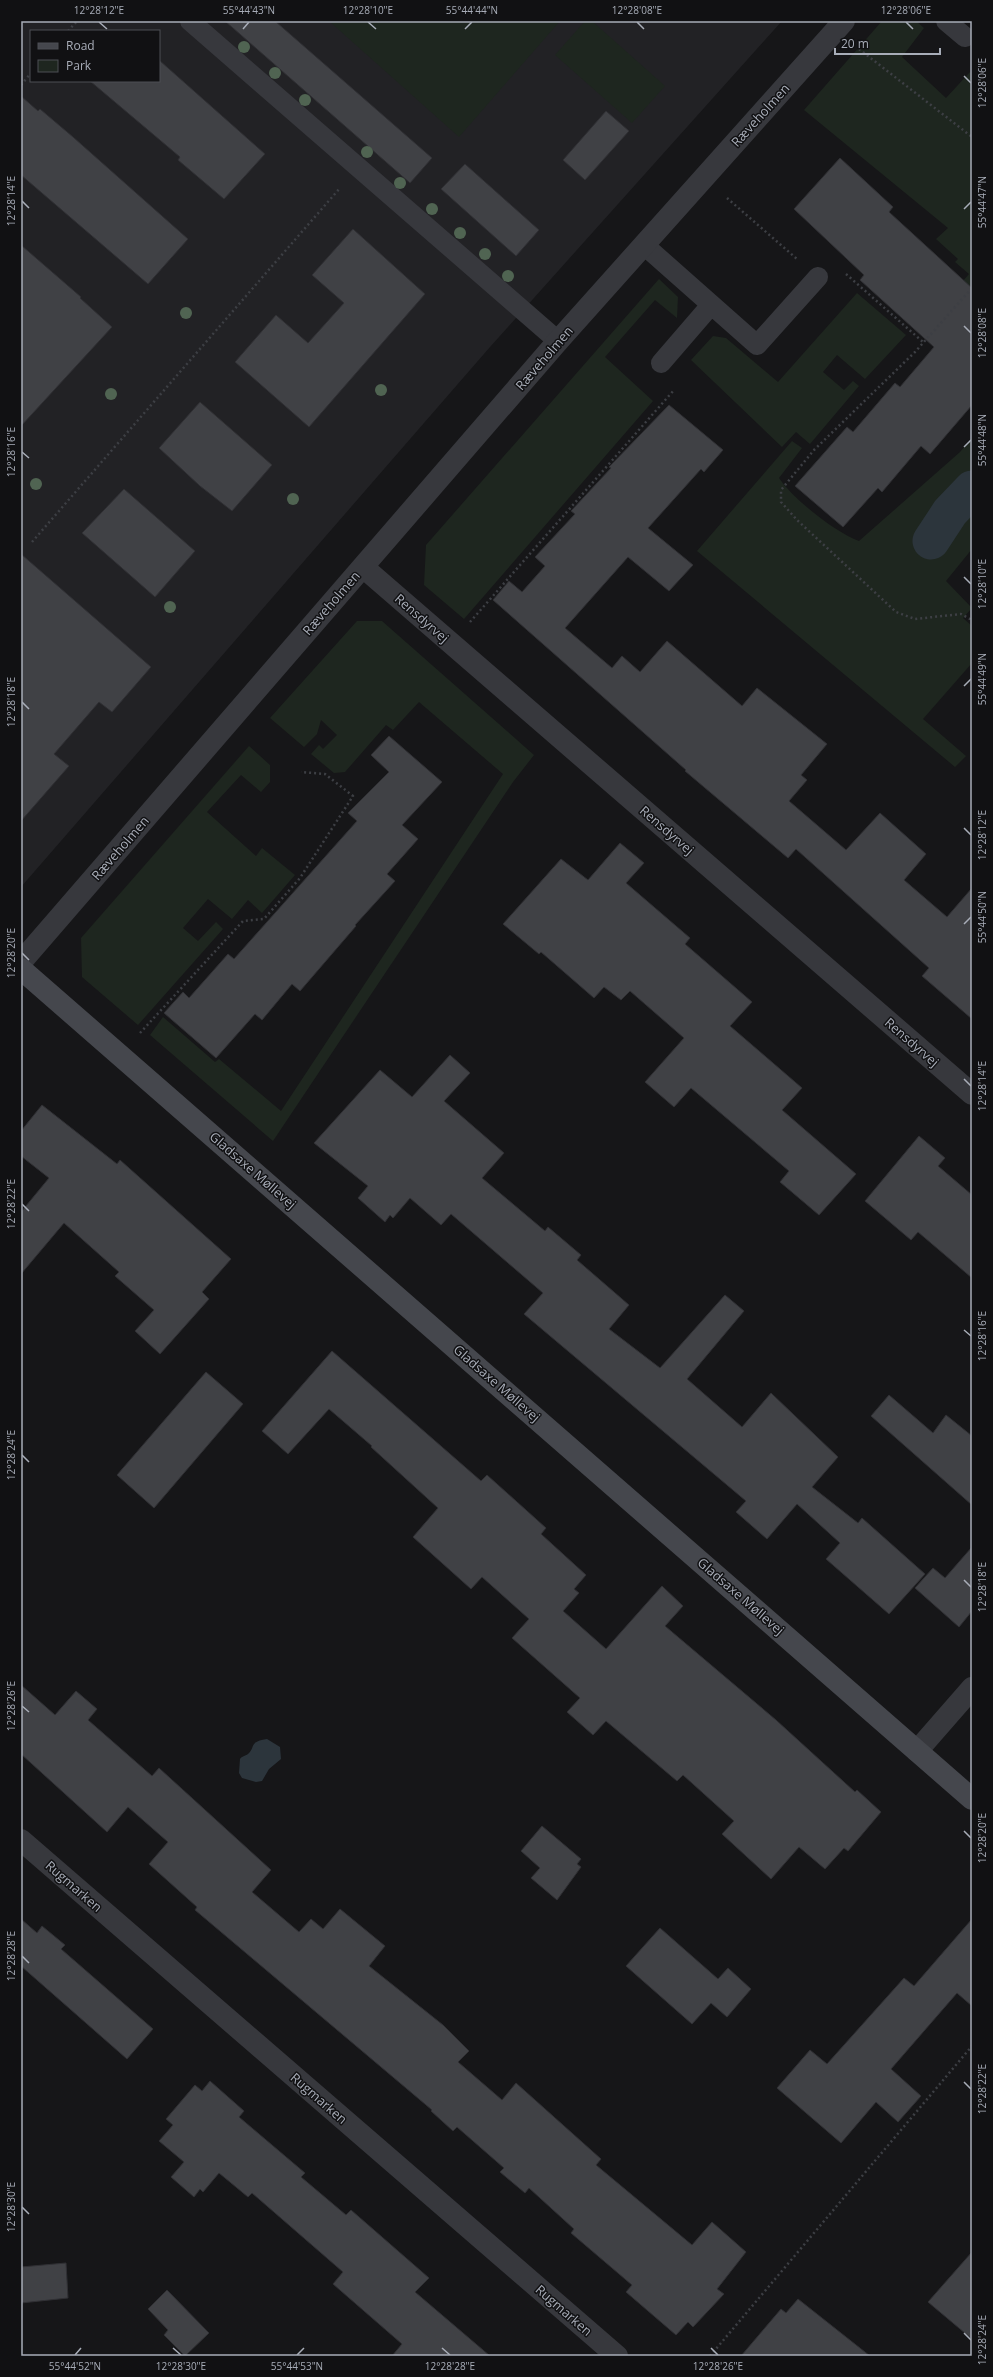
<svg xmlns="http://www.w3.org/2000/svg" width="993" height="2377" font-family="'Open Sans',sans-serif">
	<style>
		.built { fill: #222225; fill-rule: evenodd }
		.green { fill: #1e261f }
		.water { fill: #2c353c }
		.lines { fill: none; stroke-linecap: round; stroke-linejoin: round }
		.canal { stroke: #2c353c; stroke-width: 37 }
		.building { fill: #404145; stroke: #303034 }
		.path { stroke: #3d3f44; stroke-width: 2.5; stroke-dasharray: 2 3; stroke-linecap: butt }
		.lane { stroke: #37383d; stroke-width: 20 }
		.street { stroke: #37383d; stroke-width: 22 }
		.secondary { stroke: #45474d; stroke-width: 22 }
		.tree { fill: #506452 }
		.ticks { fill: none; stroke: #a8adb8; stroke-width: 1.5 }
		.labels { text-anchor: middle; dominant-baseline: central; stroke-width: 3; stroke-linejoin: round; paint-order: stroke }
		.street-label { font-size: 13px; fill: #a8adb8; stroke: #111113 }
		.neatline { fill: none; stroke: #a8adb8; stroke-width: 1.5 }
		.ticks-label { font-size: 10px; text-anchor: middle; fill: #a8adb8 }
	</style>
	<rect width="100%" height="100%" fill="#161618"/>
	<!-- built -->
	<path class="built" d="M 21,21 L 782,21 L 490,347 L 21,887 ZM 31,31 L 159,31 L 159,81 L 31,81 Z"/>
	<!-- green -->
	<path class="green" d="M 329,21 L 560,21 L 459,137 Z
		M 585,21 L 592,21 L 665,86 L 632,123 L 555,55 Z
		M 882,21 L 916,21 L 924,28 L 902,57 L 946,98 L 970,72 L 972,74 L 972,307 L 922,328 L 969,274 L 955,262 L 958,259 L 936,239 L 948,228 L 804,110 Z
		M 659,279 L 678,297 L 677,318 L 655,300 L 605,357 L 653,401 L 464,619 L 424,585 L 426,545 Z
		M 857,293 L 906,335 L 865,379 L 837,355 L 823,372 L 844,390 L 853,381 L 859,386 L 810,444 L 796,432 L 782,447 L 691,360 L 713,336 L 726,338 L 778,382 Z
		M 972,438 L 972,549 L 946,581 L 972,608 L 963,618 L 972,626 L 972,663 L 923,719 L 966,756 L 955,767 L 697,551 L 792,441 L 802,448 L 779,478 C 793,499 835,532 859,541 L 960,452 Z
		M 357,621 L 382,621 L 534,755 L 513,782 L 273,1141 L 150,1035 L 163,1017 L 215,1062 L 219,1059 L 281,1111 L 503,774 L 419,702 L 393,730 L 386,725 L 345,772 L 334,773 L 311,754 L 319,745 L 323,749 L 337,735 L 321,720 L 317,734 L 304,747 L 270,718 Z
		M 249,746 L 270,765 L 270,782 L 261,792 L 241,775 L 207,812 L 256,856 L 262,848 L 295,875 L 262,913 L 248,900 L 232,919 L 208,899 L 183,928 L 198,941 L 216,922 L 223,929 L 138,1025 L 82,977 L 81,938 Z"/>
	<!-- water -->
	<path class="water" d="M 267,1739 L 280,1747 L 281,1759 L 269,1769 L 262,1781 L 256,1782 L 242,1778 L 239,1773 L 240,1759 C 242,1756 245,1756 248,1754 C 256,1747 248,1742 267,1739 Z"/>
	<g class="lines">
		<!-- canal -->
		<path class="canal" d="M 931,541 L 950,512 L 972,489"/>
	</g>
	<!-- building -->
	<path class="building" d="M 225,21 L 275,21 L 432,158 L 410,183 Z
		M 159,60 L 265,154 L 224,199 L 178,160 L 180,157 L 90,81 L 159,81 Z
		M 21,96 L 38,111 L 40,109 L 73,137 L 188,239 L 148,284 L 21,175 Z
		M 606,111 L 629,131 L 585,180 L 563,160 Z
		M 840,158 L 893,207 L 889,212 L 972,288 L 972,405 L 930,454 L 921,446 L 882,492 L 878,488 L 843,527 L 795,486 L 847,427 L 853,432 L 895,383 L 900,387 L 934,347 L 860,280 L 864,275 L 794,209 Z
		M 465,164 L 539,230 L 516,256 L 441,189 Z
		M 353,229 L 425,294 L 309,427 L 235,362 L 276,315 L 308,343 L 344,303 L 312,275 Z
		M 21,245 L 81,297 L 80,298 L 112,327 L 21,426 Z
		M 200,402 L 272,465 L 232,511 L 200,486 L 159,448 Z
		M 669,405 L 723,450 L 704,472 L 701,469 L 648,528 L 693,565 L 669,591 L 628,557 L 565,628 L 612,668 L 622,656 L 640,672 L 667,641 L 742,706 L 757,688 L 827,744 L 801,775 L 807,780 L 789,801 L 846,850 L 880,813 L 926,854 L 904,880 L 947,917 L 972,888 L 972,1019 L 922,976 L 929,968 L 796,849 L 788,858 L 685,771 L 686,770 L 493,600 L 509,581 L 522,592 L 545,566 L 535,557 L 575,514 L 571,511 L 611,468 L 609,467 Z
		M 124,489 L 195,551 L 155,597 L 82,533 Z
		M 21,554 L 151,667 L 112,712 L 99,702 L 54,754 L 69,766 L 21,821 Z
		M 389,736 L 442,782 L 402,825 L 418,839 L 387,874 L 395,881 L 355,925 L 356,926 L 300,991 L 292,984 L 262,1020 L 255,1014 L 216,1058 L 164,1013 L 183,992 L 189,998 L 228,954 L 234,959 L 357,821 L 348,813 L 389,772 L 371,755 Z
		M 620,843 L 644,863 L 626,883 L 690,938 L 685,944 L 752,1002 L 730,1026 L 802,1088 L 782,1110 L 856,1174 L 819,1215 L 780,1182 L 789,1171 L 691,1088 L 674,1107 L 645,1082 L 684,1038 L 630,991 L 621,1000 L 604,987 L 594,998 L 541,952 L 539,954 L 503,924 L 561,859 L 588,880 Z
		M 450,1055 L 470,1073 L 444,1101 L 504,1153 L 482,1178 L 545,1231 L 548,1227 L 581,1255 L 577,1260 L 629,1305 L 609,1329 L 660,1368 L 725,1295 L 744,1311 L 687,1379 L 742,1427 L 771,1393 L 838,1457 L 812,1487 L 858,1523 L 862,1518 L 925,1574 L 889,1614 L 826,1559 L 840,1543 L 797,1504 L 767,1539 L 736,1512 L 746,1501 L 524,1314 L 543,1293 L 451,1214 L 441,1225 L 410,1198 L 393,1218 L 390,1215 L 385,1222 L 358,1198 L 368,1186 L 314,1143 L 380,1070 L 412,1097 Z
		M 42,1105 L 117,1164 L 120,1160 L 231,1259 L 202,1292 L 209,1299 L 160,1354 L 135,1331 L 154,1310 L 115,1276 L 119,1272 L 64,1223 L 21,1274 L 21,1212 L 49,1178 L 21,1156 L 21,1131 Z
		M 919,1136 L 945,1158 L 938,1166 L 972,1195 L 972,1278 L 918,1232 L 911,1240 L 865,1201 Z
		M 332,1351 L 481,1481 L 487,1475 L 546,1528 L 541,1534 L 586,1575 L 574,1589 L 579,1593 L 563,1611 L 606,1649 L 662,1586 L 683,1606 L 665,1626 L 776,1720 L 855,1792 L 857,1790 L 881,1812 L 848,1851 L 844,1848 L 825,1869 L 799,1847 L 771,1879 L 722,1834 L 734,1821 L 683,1775 L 677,1781 L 606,1721 L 593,1735 L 567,1712 L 580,1698 L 512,1638 L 529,1619 L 482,1577 L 471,1589 L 413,1537 L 438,1508 L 371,1447 L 372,1446 L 329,1409 L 288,1454 L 262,1431 Z
		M 206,1372 L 243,1404 L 154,1508 L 117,1475 Z
		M 889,1395 L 933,1433 L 946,1415 L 972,1436 L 972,1505 L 871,1416 Z
		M 972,1547 L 972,1611 L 959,1627 L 915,1588 L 933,1568 L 945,1578 Z
		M 21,1685 L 55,1715 L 76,1691 L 97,1709 L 88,1720 L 152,1776 L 159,1768 L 271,1870 L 252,1892 L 299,1932 L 311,1919 L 323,1929 L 340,1909 L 385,1946 L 369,1966 L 443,2025 L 469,2051 L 458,2062 L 502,2100 L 516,2083 L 601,2159 L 596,2165 L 692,2245 L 712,2222 L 746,2252 L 717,2289 L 724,2294 L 693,2327 L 688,2322 L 676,2335 L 626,2292 L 632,2285 L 571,2233 L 574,2229 L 529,2188 L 525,2193 L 500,2172 L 504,2168 L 457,2127 L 453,2131 L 431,2111 L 432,2110 L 195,1910 L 197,1907 L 149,1864 L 168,1842 L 128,1807 L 107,1832 L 21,1754 Z
		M 542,1826 L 581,1859 L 577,1864 L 581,1867 L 557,1900 L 531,1878 L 540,1868 L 521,1851 Z
		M 21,1919 L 37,1933 L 42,1926 L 65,1945 L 61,1949 L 153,2029 L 127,2059 L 21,1966 Z
		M 972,1919 L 972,2006 L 957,1993 L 891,2069 L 921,2096 L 898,2122 L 876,2102 L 841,2143 L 777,2088 L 810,2050 L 827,2064 L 904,1978 L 914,1986 Z
		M 660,1928 L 718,1979 L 728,1968 L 751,1989 L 727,2017 L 711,2003 L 692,2024 L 626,1966 Z
		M 210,2081 L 244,2111 L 239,2117 L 305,2173 L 301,2177 L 346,2215 L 351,2210 L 429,2278 L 415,2292 L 490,2356 L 392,2356 L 402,2344 L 333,2284 L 343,2272 L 252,2193 L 248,2197 L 219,2173 L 203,2192 L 200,2189 L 194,2197 L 171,2177 L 184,2162 L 159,2141 L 173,2125 L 166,2119 L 195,2085 L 202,2091 Z
		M 972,2252 L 972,2339 L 928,2302 Z
		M 66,2263 L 68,2298 L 21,2303 L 21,2267 Z
		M 167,2290 L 209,2333 L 185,2356 L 164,2335 L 168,2330 L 148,2309 Z
		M 798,2299 L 870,2356 L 741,2356 L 781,2309 L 786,2313 Z"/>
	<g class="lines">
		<!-- path -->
		<path class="path" d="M 68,31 L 77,21
			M 859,49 L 972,137
			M 21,85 L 31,73
			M 727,198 L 797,259
			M 846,274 L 923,342
			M 972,288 L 915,352 L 814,450 L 781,490 L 781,502 L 797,520 L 896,612 L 915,619 L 961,614 L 972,620
			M 32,542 L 340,188
			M 470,622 L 674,390
			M 140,1033 L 243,921 L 264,919 L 300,878 L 353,796 L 325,774 L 301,772
			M 710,2356 L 972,2046"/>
		<!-- lane -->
		<path class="lane" d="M 190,21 L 558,341
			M 946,21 L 965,37
			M 644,245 L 757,345 L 818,277
			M 661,363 L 711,305"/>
		<!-- street -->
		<path class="street" d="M 363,567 L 972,1094
			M 21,962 L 558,341 L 844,21
			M 917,1751 L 972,1688
			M 21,1840 L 617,2356"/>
		<!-- secondary -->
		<path class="secondary" d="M 21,969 L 972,1799"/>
	</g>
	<!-- trees -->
	<g class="tree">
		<circle cx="244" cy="47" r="6"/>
		<circle cx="275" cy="73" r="6"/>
		<circle cx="305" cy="100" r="6"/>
		<circle cx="367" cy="152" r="6"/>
		<circle cx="400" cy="183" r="6"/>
		<circle cx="432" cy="209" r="6"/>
		<circle cx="460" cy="233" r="6"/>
		<circle cx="485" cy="254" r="6"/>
		<circle cx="508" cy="276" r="6"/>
		<circle cx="186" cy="313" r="6"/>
		<circle cx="381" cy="390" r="6"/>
		<circle cx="111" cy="394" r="6"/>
		<circle cx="36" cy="484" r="6"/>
		<circle cx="293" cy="499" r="6"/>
		<circle cx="170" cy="607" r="6"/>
	</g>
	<!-- ticks -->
	<path class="ticks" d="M 99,22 L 107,29M 368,22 L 376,29M 637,22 L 644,29M 906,22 L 913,29M 243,29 L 249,22M 465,29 L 472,22M 964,76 L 971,83M 22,201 L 29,208M 964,209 L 971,202M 964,326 L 971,333M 964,447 L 971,440M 22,452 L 29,458M 964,577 L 971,584M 964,686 L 971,679M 22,702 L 29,709M 964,828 L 971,835M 964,924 L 971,917M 22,953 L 29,960M 964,1079 L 971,1086M 22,1204 L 29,1211M 964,1330 L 971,1336M 22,1455 L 29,1462M 964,1580 L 971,1587M 22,1706 L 29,1712M 964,1831 L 971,1838M 22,1956 L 29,1963M 964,2082 L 971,2089M 22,2207 L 29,2214M 964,2333 L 971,2340M 173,2348 L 181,2355M 442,2348 L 450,2355M 711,2348 L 718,2355M 75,2355 L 81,2348M 297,2355 L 304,2348"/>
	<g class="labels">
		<!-- street labels -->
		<g class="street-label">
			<text transform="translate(760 115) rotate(-48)">Ræveholmen</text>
			<text transform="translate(544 358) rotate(-49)">Ræveholmen</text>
			<text transform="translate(331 603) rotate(-49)">Ræveholmen</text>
			<text transform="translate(422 618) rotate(41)">Rensdyrvej</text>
			<text transform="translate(667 830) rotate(41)">Rensdyrvej</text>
			<text transform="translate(120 848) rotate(-49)">Ræveholmen</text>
			<text transform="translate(912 1042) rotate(41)">Rensdyrvej</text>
			<text transform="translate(253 1170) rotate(41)">Gladsaxe Møllevej</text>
			<text transform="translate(497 1383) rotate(41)">Gladsaxe Møllevej</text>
			<text transform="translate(741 1596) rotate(41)">Gladsaxe Møllevej</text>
			<text transform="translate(74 1886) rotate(41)">Rugmarken</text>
			<text transform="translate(319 2098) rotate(41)">Rugmarken</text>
			<text transform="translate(564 2310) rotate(41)">Rugmarken</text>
		</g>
	</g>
	<!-- border -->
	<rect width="993" height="2377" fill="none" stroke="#111113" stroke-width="44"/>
	<!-- legend -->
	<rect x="30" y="30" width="130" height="52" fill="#111113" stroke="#4d4f55"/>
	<rect x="38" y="43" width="20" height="6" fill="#45474d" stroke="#4d4f55"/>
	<text x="66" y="50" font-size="12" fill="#a8adb8">Road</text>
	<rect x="38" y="60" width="20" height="12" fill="#1e261f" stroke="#4d4f55"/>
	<text x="66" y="70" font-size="12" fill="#a8adb8">Park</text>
	<!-- scale -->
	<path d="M835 48v6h105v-6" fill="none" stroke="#a8adb8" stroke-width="2"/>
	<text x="841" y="48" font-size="12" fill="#a8adb8" stroke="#111113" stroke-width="3" paint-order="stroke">20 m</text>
	<rect x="22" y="22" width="949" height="2333" class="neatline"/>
	<g class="ticks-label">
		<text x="99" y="14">12°28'12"E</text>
		<text x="249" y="14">55°44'43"N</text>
		<text x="368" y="14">12°28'10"E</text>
		<text x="472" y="14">55°44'44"N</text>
		<text x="637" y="14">12°28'08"E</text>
		<text x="906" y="14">12°28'06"E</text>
		<text transform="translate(982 83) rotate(-90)" y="4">12°28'06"E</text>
		<text transform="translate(11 201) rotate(-90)" y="4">12°28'14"E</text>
		<text transform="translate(982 202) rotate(-90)" y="4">55°44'47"N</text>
		<text transform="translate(982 333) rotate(-90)" y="4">12°28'08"E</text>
		<text transform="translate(982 440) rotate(-90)" y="4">55°44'48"N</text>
		<text transform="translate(11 452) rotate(-90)" y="4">12°28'16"E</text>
		<text transform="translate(982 584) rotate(-90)" y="4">12°28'10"E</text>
		<text transform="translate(982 679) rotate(-90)" y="4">55°44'49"N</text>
		<text transform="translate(11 702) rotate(-90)" y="4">12°28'18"E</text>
		<text transform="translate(982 835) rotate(-90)" y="4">12°28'12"E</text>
		<text transform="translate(982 917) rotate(-90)" y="4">55°44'50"N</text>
		<text transform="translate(11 953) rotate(-90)" y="4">12°28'20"E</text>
		<text transform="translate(982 1086) rotate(-90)" y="4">12°28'14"E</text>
		<text transform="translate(11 1204) rotate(-90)" y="4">12°28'22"E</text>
		<text transform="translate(982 1336) rotate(-90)" y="4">12°28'16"E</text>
		<text transform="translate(11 1455) rotate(-90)" y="4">12°28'24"E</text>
		<text transform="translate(982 1587) rotate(-90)" y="4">12°28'18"E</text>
		<text transform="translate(11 1706) rotate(-90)" y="4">12°28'26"E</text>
		<text transform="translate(982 1838) rotate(-90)" y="4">12°28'20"E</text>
		<text transform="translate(11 1956) rotate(-90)" y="4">12°28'28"E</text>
		<text transform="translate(982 2089) rotate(-90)" y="4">12°28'22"E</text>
		<text transform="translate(11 2207) rotate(-90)" y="4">12°28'30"E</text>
		<text transform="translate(982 2340) rotate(-90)" y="4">12°28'24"E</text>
		<text x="75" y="2370">55°44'52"N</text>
		<text x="181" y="2370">12°28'30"E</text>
		<text x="297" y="2370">55°44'53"N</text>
		<text x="450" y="2370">12°28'28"E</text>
		<text x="718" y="2370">12°28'26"E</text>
	</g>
</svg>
